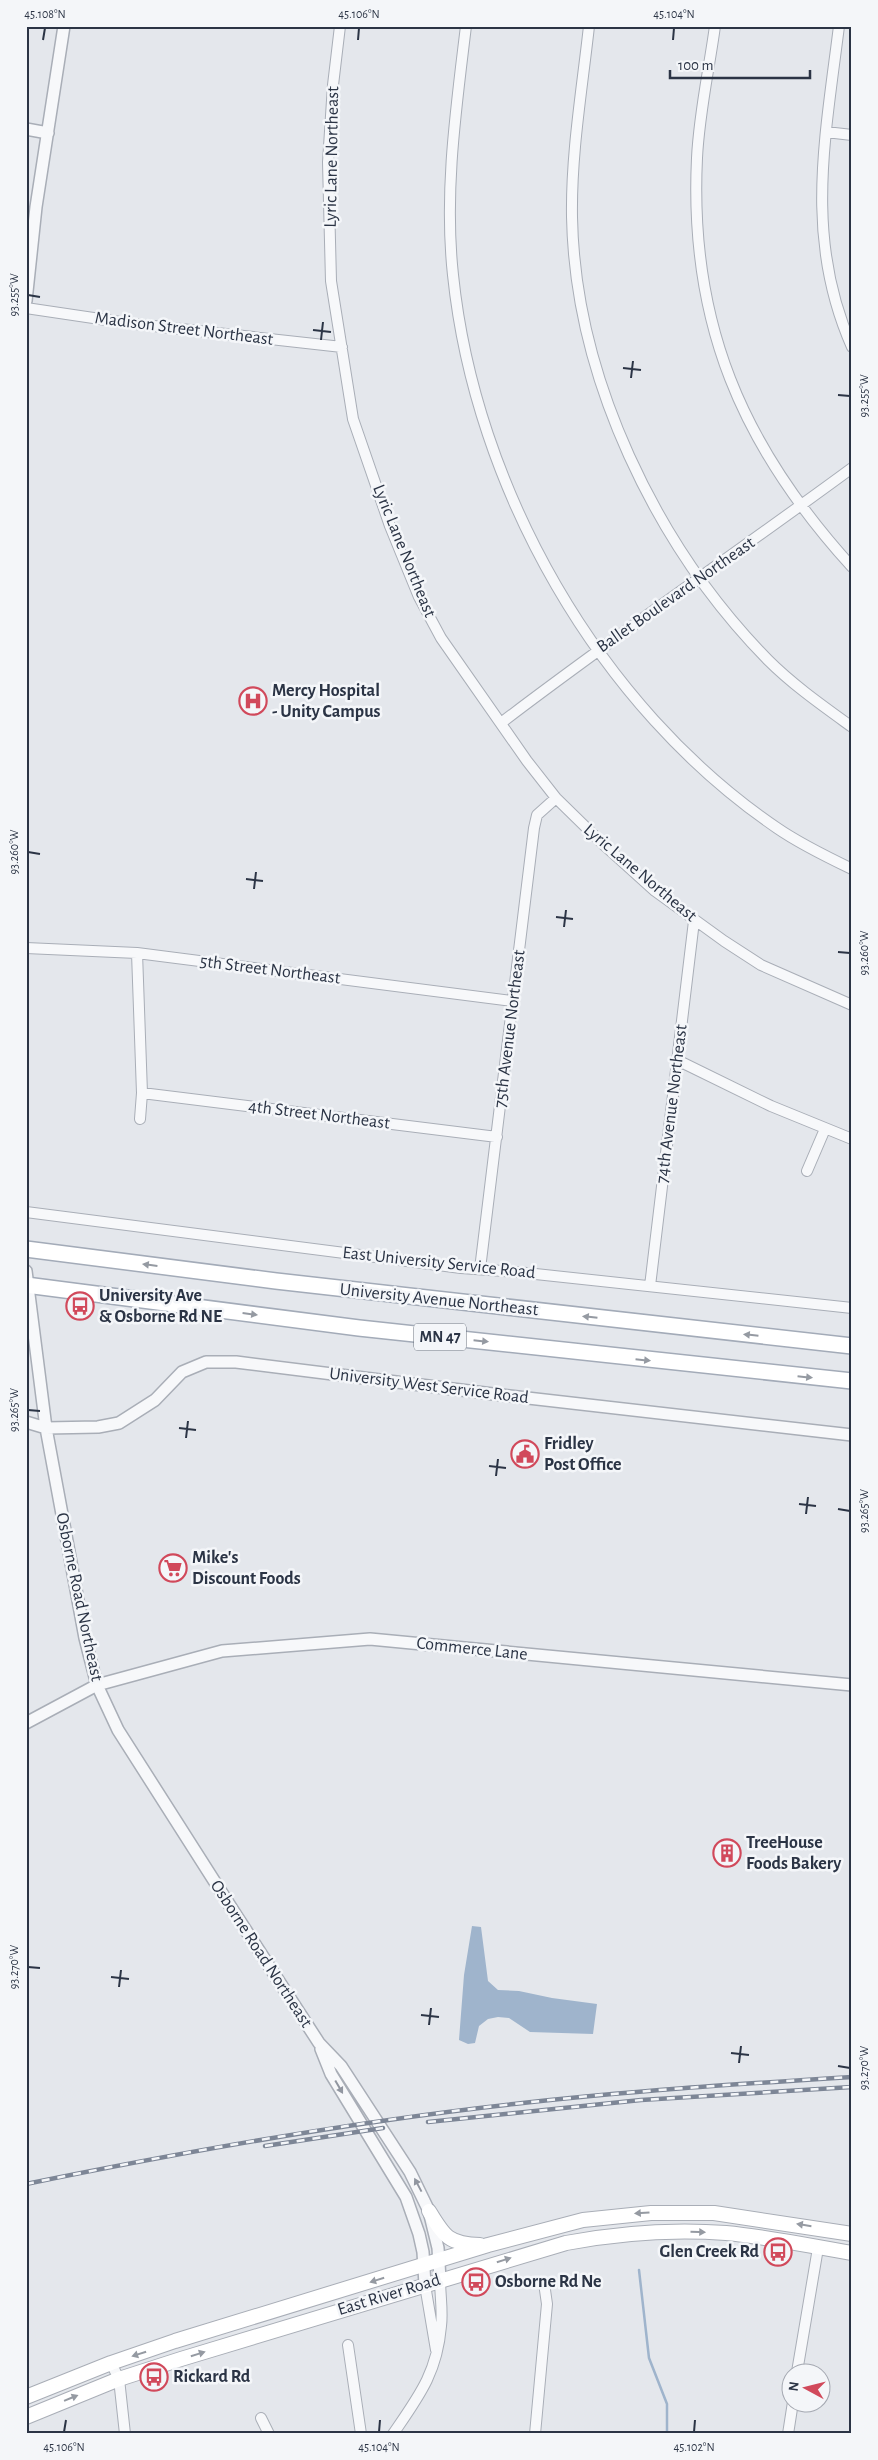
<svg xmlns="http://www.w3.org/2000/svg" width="878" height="2460" font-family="'Alegreya Sans',sans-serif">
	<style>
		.water { fill: #9fb4cc }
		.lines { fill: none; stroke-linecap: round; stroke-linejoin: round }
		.stream { stroke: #9fb4cc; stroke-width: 2.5 }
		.minor-casing { stroke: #a9aeb7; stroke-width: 12 }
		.tertiary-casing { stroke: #a9aeb7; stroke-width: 14 }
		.secondary-casing { stroke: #a9aeb7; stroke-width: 16 }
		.primary-casing { stroke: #a3abb8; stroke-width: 18 }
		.minor { stroke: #f7f8fa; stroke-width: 10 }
		.tertiary { stroke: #f7f8fa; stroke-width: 11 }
		.secondary { stroke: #fff; stroke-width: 14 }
		.primary { stroke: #fff; stroke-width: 15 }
		.rail-casing { stroke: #7d8696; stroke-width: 4.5 }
		.rail { stroke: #f4f6f9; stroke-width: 2.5; stroke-dasharray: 8; stroke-linecap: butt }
		.oneway { fill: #959aa2 }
		.oneway2 { fill: #9196a0 }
		.ticks { fill: none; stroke: #2b3445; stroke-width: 2 }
		.labels { text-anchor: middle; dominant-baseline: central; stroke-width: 5; stroke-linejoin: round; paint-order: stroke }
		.shield { fill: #f4f6f9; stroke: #676e7b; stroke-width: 1 }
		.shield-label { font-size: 16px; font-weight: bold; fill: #2b3445 }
		.street-label { font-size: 18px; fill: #2b3445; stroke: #f4f6f9 }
		.poi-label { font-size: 18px; font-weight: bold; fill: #2b3445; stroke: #f4f6f9; text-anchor: start }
		.neatline { fill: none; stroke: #2b3445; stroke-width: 2 }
		.ticks-label { font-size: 12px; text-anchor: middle; fill: #2b3445 }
	</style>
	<rect width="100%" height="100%" fill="#e4e7ec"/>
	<!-- water -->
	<path class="water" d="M 472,1926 L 481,1927 L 488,1981 L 498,1990 L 519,1991 L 552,1998 L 597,2004 L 593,2034 L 530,2032 L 509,2018 L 498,2017 L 488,2019 L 479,2026 L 475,2043 L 468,2044 L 459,2040 L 464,1975 Z"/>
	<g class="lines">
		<!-- stream -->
		<path class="stream" d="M 639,2270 L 649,2358 L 667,2404 L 667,2434"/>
		<!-- minor casing -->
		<g class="minor-casing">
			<path id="minor" d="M 340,26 L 333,85 L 328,162 L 331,281 L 353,419 L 390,526 L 419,597 L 441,638 L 527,761 L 556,798 L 603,844 L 655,891 L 724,941 L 761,965 L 852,1005
				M 466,26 C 456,109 444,192 453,275 C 475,488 599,707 777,828 C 800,844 827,857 852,869
				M 589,26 C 582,90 571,153 572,217 C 575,377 656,546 768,660 C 793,685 823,706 852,727
				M 715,26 C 709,70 699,114 697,158 C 689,323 742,446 852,567
				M 839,26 C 825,139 804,239 852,347
				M 826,132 L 852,135
				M 26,308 L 127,323 L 342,347
				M 501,723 C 616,635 735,554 852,468
				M 26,948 L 137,953 L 512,1001
				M 137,953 L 142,1093 L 140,1119
				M 677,1060 L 771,1106 L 852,1139
				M 142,1093 L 497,1137
				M 807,1171 L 825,1129
				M 26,1212 L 461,1268 L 517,1272 L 852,1308
				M 480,1269 L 534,828 L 537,815 L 556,798
				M 650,1286 L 694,921
				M 425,2285 L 436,2350
				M 348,2345 L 361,2434
				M 111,2363 L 119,2379 L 125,2434
				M 797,2372 L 818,2248
				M 261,2418 L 269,2434
				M 393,2434 C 419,2396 437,2373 441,2326 C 443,2311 440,2295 440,2279
				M 535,2434 L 547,2304 L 544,2283
				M 788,2434 L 793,2402"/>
		</g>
		<!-- tertiary casing -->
		<g class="tertiary-casing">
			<path id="tertiary" d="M 26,129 L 48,133
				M 26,301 L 36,207 L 64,26
				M 26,1271 L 46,1428 L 85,1638 L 97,1685 L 118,1730 L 234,1912 L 319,2043 L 341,2066 L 410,2172 L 429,2211 L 438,2248 L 440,2279
				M 26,1422 L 46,1428 L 98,1427 L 119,1423 L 155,1400 L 182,1372 L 206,1362 L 236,1362 L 501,1395 L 852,1435
				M 26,1723 L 97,1685 L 222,1651 L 370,1639 L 852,1685
				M 321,2049 L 331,2074 L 406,2197 L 419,2234 L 423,2252 L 425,2285"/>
		</g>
		<!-- secondary casing -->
		<g class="secondary-casing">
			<path id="secondary" d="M 429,2211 C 444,2236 448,2244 480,2245
				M 26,2397 L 111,2363 L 175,2341 L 488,2245 L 583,2220 L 651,2213 L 714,2213 L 852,2234
				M 26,2417 L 119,2379 L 181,2359 L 566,2243 C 619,2233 672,2229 726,2233 C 768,2237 810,2246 852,2253"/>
		</g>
		<!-- primary casing -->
		<g class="primary-casing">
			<path id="primary" d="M 26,1249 L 276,1281 L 852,1346
				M 26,1285 L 359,1328 L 852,1381"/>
		</g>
		<!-- minor -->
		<use href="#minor" class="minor"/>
		<!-- tertiary -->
		<use href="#tertiary" class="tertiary"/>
		<!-- secondary -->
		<use href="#secondary" class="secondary"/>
		<!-- primary -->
		<use href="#primary" class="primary"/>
		<!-- rail casing -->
		<g class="rail-casing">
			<path id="rail" d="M 428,2122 L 641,2100 L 852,2087
				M 265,2146 L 383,2128
				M 26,2184 C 188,2151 350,2122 514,2104 C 626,2091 739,2084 852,2077"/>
		</g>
		<!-- rail -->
		<use href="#rail" class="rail"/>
	</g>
	<!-- one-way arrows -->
	<defs><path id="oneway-solid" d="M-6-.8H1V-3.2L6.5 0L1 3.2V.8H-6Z" transform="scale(1.25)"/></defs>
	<g class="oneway">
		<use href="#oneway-solid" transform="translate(150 1265) rotate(-173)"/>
		<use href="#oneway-solid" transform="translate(250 1314) rotate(7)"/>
		<use href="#oneway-solid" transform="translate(590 1317) rotate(-174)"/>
		<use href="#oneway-solid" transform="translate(751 1335) rotate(-174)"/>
		<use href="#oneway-solid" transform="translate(481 1341) rotate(6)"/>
		<use href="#oneway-solid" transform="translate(643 1360) rotate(6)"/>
		<use href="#oneway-solid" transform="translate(805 1377) rotate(6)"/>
		<use href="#oneway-solid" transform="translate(642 2213) rotate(176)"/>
		<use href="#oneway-solid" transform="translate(804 2225) rotate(-171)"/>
		<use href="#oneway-solid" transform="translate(698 2232) rotate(1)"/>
		<use href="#oneway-solid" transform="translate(504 2260) rotate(-17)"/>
		<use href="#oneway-solid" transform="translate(377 2280) rotate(163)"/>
		<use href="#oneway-solid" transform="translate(139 2354) rotate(162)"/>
		<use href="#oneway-solid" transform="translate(198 2354) rotate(-17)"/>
		<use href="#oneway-solid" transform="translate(71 2398) rotate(-22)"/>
	</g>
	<g class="oneway2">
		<use href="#oneway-solid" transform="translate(339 2087) rotate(60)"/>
		<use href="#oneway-solid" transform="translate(418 2185) rotate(-118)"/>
	</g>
	<!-- ticks -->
	<path class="ticks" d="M 43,40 L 45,28M 358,40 L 359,28M 673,40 L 674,28M 28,295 L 40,297M 313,330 L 331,332M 321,340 L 323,322M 623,368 L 641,370M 631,378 L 633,361M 838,395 L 850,396M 28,852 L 40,854M 246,879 L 263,881M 254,889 L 256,872M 556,917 L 573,919M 564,927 L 566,910M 838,952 L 850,953M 28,1410 L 40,1411M 179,1428 L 196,1430M 186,1438 L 188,1421M 489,1466 L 506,1468M 496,1476 L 498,1459M 799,1504 L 816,1506M 838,1509 L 850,1511M 806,1514 L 808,1497M 28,1967 L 40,1968M 111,1977 L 129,1979M 119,1987 L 121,1970M 421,2015 L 439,2017M 429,2025 L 431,2008M 731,2053 L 749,2055M 739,2063 L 741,2046M 838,2066 L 850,2068M 64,2432 L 66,2420M 379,2432 L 380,2420M 694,2432 L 695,2420"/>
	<!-- icons -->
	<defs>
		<g id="hospital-ring" transform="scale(1.4375)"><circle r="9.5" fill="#f4f6f9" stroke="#d1495b" stroke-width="1.5"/><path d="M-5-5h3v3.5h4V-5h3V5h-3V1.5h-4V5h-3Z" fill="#d1495b"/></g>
		<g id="bus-ring" transform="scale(1.4375)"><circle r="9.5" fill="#f4f6f9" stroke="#d1495b" stroke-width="1.5"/><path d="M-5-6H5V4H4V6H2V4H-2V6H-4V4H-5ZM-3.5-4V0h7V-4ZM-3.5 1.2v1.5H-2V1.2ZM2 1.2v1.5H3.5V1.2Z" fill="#d1495b"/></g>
		<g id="civic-ring" transform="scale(1.4375)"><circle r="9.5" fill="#f4f6f9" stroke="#d1495b" stroke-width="1.5"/><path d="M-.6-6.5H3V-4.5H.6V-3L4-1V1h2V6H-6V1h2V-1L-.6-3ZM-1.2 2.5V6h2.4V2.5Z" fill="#d1495b"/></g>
		<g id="supermarket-ring" transform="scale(1.4375)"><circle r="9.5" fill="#f4f6f9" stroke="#d1495b" stroke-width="1.5"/><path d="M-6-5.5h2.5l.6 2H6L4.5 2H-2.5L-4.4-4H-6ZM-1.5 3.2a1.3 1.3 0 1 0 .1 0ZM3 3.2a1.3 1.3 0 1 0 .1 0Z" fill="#d1495b"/></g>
		<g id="building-ring" transform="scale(1.4375)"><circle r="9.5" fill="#f4f6f9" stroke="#d1495b" stroke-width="1.5"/><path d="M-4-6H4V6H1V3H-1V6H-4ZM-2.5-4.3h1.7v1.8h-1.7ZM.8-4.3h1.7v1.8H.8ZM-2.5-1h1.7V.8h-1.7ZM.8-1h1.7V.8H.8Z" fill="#d1495b"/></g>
	</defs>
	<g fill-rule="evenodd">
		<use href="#hospital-ring" x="253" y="701"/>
		<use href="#bus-ring" x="80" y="1306"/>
		<use href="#civic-ring" x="525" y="1454"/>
		<use href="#supermarket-ring" x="173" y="1568"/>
		<use href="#building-ring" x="727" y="1853"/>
		<use href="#bus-ring" x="778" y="2252"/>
		<use href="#bus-ring" x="476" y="2282"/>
		<use href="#bus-ring" x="154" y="2377"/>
	</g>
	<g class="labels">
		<!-- shield labels -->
		<rect class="shield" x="414" y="1323.5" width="52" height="27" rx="4"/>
		<g class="shield-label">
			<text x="440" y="1337">MN 47</text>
		</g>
		<!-- street labels -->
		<g class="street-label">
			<text transform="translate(332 157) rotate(-89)">Lyric Lane Northeast</text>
			<text transform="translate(184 329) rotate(7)">Madison Street Northeast</text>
			<text transform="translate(404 551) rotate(68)">Lyric Lane Northeast</text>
			<text transform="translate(676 595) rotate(-35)">Ballet Boulevard Northeast</text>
			<text transform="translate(640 873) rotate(40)">Lyric Lane Northeast</text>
			<text transform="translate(270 970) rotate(7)">5th Street Northeast</text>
			<text transform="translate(510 1029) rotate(-83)">75th Avenue Northeast</text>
			<text transform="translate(672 1104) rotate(-83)">74th Avenue Northeast</text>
			<text transform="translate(319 1115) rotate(7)">4th Street Northeast</text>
			<text transform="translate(439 1263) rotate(6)">East University Service Road</text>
			<text transform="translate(439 1300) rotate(6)">University Avenue Northeast</text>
			<text transform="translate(429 1386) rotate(7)">University West Service Road</text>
			<text transform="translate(79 1597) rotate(78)">Osborne Road Northeast</text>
			<text transform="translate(472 1649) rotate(6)">Commerce Lane</text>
			<text transform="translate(261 1954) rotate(57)">Osborne Road Northeast</text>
			<text transform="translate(389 2295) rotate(-17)">East River Road</text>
		</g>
		<!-- poi labels -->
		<g class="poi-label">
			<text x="272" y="691">Mercy Hospital<tspan x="272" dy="21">- Unity Campus</tspan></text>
			<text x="99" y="1296">University Ave<tspan x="99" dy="21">&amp; Osborne Rd NE</tspan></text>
			<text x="544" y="1444">Fridley<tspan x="544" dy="21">Post Office</tspan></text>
			<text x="192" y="1558">Mike's<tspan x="192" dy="21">Discount Foods</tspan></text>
			<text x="746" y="1843">TreeHouse<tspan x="746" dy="21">Foods Bakery</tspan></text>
			<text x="759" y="2252" text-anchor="end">Glen Creek Rd</text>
			<text x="495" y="2282">Osborne Rd Ne</text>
			<text x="173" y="2377">Rickard Rd</text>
		</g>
	</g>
	<!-- border -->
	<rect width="878" height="2460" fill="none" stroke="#f4f6f9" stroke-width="55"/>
	<!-- north arrow -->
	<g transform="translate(806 2388) rotate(277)"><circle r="24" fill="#f4f6f9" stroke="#a4a8b1"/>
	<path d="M0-4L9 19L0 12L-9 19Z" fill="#d1495b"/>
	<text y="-8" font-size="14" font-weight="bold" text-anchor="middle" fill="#2b3445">N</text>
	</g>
	<!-- scale -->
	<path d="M670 70v8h140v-8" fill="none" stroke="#2b3445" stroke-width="2.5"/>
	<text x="678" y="70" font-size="15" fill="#2b3445" stroke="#f4f6f9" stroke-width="4" paint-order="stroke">100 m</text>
	<rect x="28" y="28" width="822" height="2404" class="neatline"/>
	<g class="ticks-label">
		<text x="45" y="18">45.108°N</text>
		<text x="359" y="18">45.106°N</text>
		<text x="674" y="18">45.104°N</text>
		<text transform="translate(14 295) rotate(-90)" y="4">93.255°W</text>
		<text transform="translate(864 396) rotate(-90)" y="4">93.255°W</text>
		<text transform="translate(14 852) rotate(-90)" y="4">93.260°W</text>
		<text transform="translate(864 953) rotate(-90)" y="4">93.260°W</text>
		<text transform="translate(14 1410) rotate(-90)" y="4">93.265°W</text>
		<text transform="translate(864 1511) rotate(-90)" y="4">93.265°W</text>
		<text transform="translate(14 1967) rotate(-90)" y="4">93.270°W</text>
		<text transform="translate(864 2068) rotate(-90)" y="4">93.270°W</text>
		<text x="64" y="2451">45.106°N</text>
		<text x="379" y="2451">45.104°N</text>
		<text x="694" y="2451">45.102°N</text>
	</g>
</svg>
